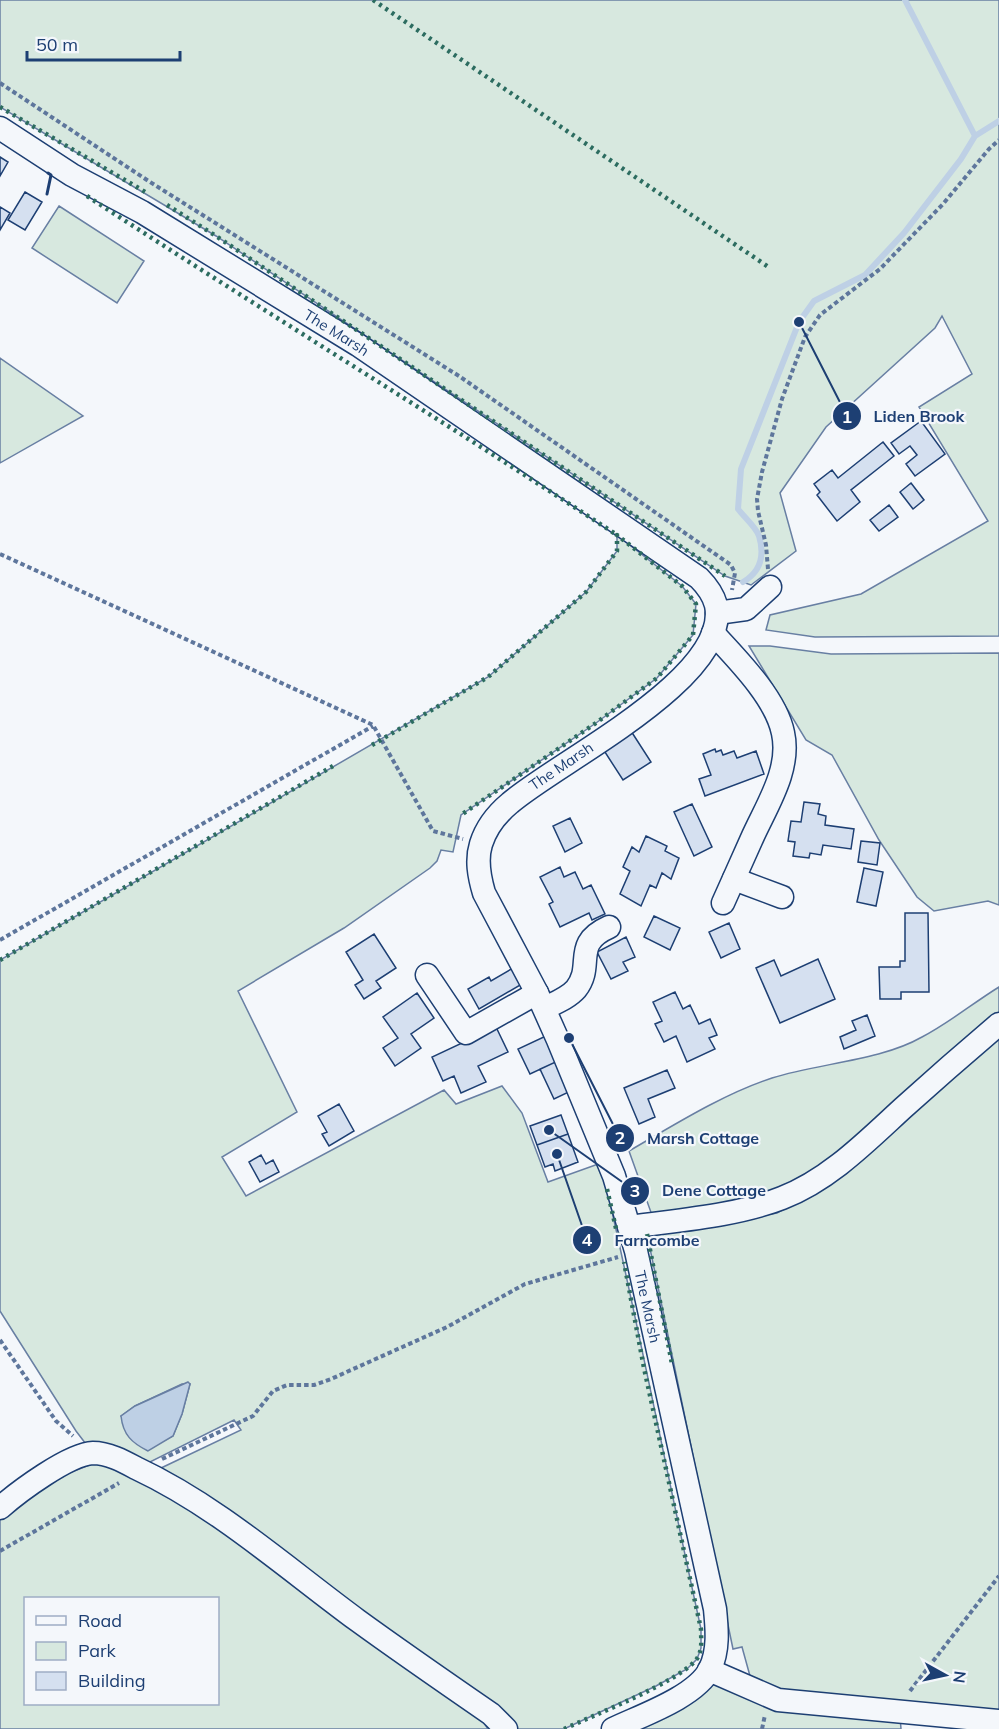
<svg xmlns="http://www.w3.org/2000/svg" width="999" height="1729" font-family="Mulish,sans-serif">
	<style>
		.green { fill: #d7e8df; stroke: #687fa3; stroke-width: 1.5; fill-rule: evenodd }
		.water { fill: #bed0e5; stroke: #687fa3; stroke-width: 1.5 }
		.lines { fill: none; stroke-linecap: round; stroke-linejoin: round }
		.stream { stroke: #bed0e5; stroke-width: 6 }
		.building { fill: #d5e0f0; stroke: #1d3f73; stroke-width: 1.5 }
		.minor-casing { stroke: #1d3f73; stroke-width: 25 }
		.path { stroke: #5e769c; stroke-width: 4; stroke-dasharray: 4.5 3; stroke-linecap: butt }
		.minor { stroke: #f4f7fb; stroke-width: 22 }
		.hedge { stroke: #2c6c60; stroke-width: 4.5; stroke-dasharray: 3 4.5; stroke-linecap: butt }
		.wall { stroke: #1d3f73; stroke-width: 3 }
		.labels { text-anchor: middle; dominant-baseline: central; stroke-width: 4.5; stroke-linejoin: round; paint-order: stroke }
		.street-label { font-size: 15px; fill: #1d3f73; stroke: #f4f7fb }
		.leader { fill: none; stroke: #1d3f73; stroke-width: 2 }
		.callout-dot { fill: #1d3f73; stroke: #f4f7fb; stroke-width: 2 }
		.mark-label { font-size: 18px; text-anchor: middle; font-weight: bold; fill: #fff }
		.callout-label { font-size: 16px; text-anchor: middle; font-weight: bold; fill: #1d3f73; stroke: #f4f7fb; stroke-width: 4.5; stroke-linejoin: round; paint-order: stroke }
	</style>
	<rect width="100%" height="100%" fill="#f4f7fb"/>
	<!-- green -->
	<path class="green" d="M 0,0 L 999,0 L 999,636 L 815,637 L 766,630 L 770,615 L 861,594 L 988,521 L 919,407 L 972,374 L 942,316 L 935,328 L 826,427 L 780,493 L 796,551 L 751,585 L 725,576 L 216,236 L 0,107 Z
		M 59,206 L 144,261 L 117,303 L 32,248 Z
		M 0,358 L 83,416 L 0,463 Z
		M 617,535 L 682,586 L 696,604 L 693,635 L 657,678 L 596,723 L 461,815 L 453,852 L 441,850 L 437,861 L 430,868 L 344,928 L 238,991 L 297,1112 L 222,1157 L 246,1196 L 444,1090 L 456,1104 L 502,1086 L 522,1113 L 548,1182 L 601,1163 C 637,1318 667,1474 701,1629 L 701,1648 L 697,1659 L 687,1669 L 656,1686 L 564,1729 L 513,1729 L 159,1469 L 241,1430 L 234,1420 L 148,1463 L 89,1448 L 76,1431 L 0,1311 L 0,960 L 488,677 L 586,592 L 617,551 ZM 182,1384 L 190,1384 L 182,1414 L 173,1436 L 157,1444 L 121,1416 L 135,1406 Z
		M 749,646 L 770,646 L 831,654 L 999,653 L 999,905 L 988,901 L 934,911 L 917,897 L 879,840 L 832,755 L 806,740 Z
		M 999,987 L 999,1015 L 851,1147 L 779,1193 L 653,1218 L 629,1151 C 674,1125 723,1094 772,1078 C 819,1063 880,1061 922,1037 C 949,1023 973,1003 999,987 Z
		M 999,1035 L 999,1713 L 765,1688 L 750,1676 L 742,1647 L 733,1649 L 647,1234 L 777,1213 L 825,1186 Z
		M 97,1462 L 147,1481 L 197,1508 L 478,1714 L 488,1729 L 0,1729 L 0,1518 L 26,1490 ZM 26,1598 L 218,1598 L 218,1704 L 26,1704 Z
		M 716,1681 L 900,1716 L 901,1729 L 631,1729 Z"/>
	<!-- water -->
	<path class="water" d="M 188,1382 L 190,1384 L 182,1414 L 173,1436 L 148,1451 C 132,1443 123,1435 121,1416 L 135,1406 Z"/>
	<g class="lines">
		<!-- stream -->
		<path class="stream" d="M 905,0 L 975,136
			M 743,582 C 760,572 765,556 759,536 C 756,527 744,517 738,509 L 741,469 L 799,322 L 814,301 L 865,275 L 904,233 L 961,159 L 975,136 L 999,121"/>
	</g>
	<!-- building -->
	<path class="building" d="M 0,157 L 8,162 L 0,176 Z
		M 25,192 L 42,202 L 25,230 L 8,220 Z
		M 0,207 L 10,213 L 0,230 Z
		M 921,421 L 945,454 L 915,476 L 906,464 L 917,455 L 910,446 L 899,454 L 891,443 Z
		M 883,442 L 894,456 L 851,490 L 860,502 L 837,521 L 817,495 L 820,492 L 814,484 L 832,470 L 838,478 Z
		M 911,483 L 924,500 L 913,509 L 900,492 Z
		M 889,505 L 898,517 L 879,531 L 870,520 Z
		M 631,731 L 651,762 L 623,780 L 603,749 Z
		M 715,749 L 716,752 L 721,750 L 723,755 L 734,751 L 737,758 L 756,751 L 764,774 L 705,796 L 699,779 L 711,775 L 703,754 Z
		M 804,802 L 820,804 L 818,814 L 826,816 L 825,825 L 854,829 L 851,849 L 823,845 L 821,855 L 810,853 L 809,858 L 793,856 L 795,842 L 788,841 L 791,821 L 801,822 Z
		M 692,804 L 712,847 L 694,856 L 674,812 Z
		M 570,818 L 582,843 L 565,852 L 553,826 Z
		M 646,836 L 667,846 L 665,851 L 679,858 L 671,879 L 662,873 L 656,888 L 650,885 L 641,906 L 620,894 L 630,871 L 623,867 L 632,847 L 639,852 Z
		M 861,841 L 880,843 L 877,865 L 858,862 Z
		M 560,867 L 564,877 L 575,872 L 583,889 L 591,885 L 605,914 L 592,920 L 589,913 L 560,927 L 549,904 L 553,902 L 540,877 Z
		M 864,868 L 883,872 L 876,906 L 857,902 Z
		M 905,913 L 928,913 L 929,992 L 901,992 L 901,999 L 880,999 L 879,967 L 900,967 L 900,961 L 905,961 Z
		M 654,916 L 680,928 L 670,950 L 644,937 Z
		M 729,923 L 740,949 L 721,958 L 709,932 Z
		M 374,934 L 396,968 L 376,981 L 381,988 L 364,999 L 355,985 L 363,980 L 346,952 Z
		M 626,937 L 635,957 L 623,962 L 628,971 L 611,979 L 597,952 Z
		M 818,959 L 835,999 L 780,1023 L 756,968 L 774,960 L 781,976 Z
		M 513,968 L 522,984 L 479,1009 L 468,989 L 489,977 L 491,981 Z
		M 675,992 L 683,1009 L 690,1005 L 699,1024 L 710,1019 L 717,1035 L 709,1038 L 715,1049 L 687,1062 L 676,1036 L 664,1042 L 655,1024 L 662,1021 L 653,1002 Z
		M 417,993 L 434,1018 L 411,1034 L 421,1048 L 395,1066 L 383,1048 L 398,1038 L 383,1017 Z
		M 867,1015 L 875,1036 L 844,1049 L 840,1037 L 856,1030 L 852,1021 Z
		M 496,1027 L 508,1052 L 478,1066 L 486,1082 L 461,1093 L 454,1076 L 443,1081 L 432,1057 Z
		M 548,1035 L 560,1060 L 530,1074 L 518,1049 Z
		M 560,1060 L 573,1090 L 554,1099 L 540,1069 Z
		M 667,1070 L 675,1088 L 648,1099 L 655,1117 L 639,1124 L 624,1088 Z
		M 339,1104 L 354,1131 L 329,1146 L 322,1134 L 327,1132 L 318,1116 Z
		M 561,1115 L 568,1134 L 537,1145 L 530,1126 Z
		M 568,1134 L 578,1162 L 555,1171 L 553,1164 L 545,1167 L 537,1145 Z
		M 261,1155 L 266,1164 L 273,1160 L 279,1172 L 260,1182 L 249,1162 Z"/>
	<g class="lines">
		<!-- minor casing -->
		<g class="minor-casing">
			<g id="minor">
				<path id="s1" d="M 0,128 L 72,175 L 142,212 L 358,345 L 699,578 C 707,586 713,594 716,605 C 731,678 557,762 510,803 C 498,813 486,828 481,844 C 476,860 479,876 484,893 L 537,993 L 558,1040 L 614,1176 L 636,1251 L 715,1609 C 717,1629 719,1650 710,1669 C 696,1697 640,1716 613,1729"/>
				<path d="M 717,613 L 746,609 L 770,587"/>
				<path d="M 713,633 C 737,659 776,698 783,733 C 791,769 767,805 753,836 C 743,858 733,881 723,903"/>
				<path d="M 734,879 L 782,897"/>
				<path d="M 427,975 L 466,1033 L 537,993"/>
				<path d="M 545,1008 C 555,1003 568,998 576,989 C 595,965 571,944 609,927"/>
				<path d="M 630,1227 C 679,1220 736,1216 782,1198 C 829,1180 867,1141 903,1108 C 934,1080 966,1052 999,1024"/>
				<path d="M 0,1508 C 18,1492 69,1454 93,1453 C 108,1453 123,1461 136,1468 C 217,1506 285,1567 357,1620 C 401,1652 446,1683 491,1714 L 506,1729"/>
				<path d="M 709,1670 L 778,1700 L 999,1721"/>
			</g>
		</g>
		<!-- path -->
		<path class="path" d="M 0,83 L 150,182 L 459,376 L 731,565 L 735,573 L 732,590
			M 0,554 L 373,725 L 433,831 L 463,839
			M 768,569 L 766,545 L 758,511 L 757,499 L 762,472 L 782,399 L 805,337 L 820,315 L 880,269 L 943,204 L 989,149 L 999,140
			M 0,940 L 373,726
			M 0,1340 L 56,1421 L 73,1436
			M 162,1459 L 253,1416 L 273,1391 L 287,1385 L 314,1385 L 331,1379 L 447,1327 L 525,1284 L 618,1257
			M 0,1551 L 119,1483
			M 910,1691 L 999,1576
			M 762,1729 L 765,1715"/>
		<!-- minor -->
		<use href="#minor" class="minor"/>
		<!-- hedge -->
		<path class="hedge" d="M 373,0 L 770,268
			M 0,107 L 147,193
			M 87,196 C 263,311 442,420 617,535
			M 167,205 L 216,236 L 725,576
			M 372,745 L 488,677 L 586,592 L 617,551 L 617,535 L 682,586 L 696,604 L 693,635 L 657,678 L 596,723 L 461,815
			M 0,960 L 333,766
			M 607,1189 L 620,1246
			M 647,1234 L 672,1364
			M 564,1729 C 594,1715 678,1682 696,1660 C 703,1651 701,1640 701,1629 L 644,1368 L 624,1262"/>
		<!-- wall -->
		<path class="wall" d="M 47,194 L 51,175 L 48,173"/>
	</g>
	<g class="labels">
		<!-- street labels -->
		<g class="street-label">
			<text stroke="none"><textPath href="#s1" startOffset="394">The Marsh</textPath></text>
			<text transform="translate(561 766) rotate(-34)">The Marsh</text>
			<text stroke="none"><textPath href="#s1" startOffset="1708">The Marsh</textPath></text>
		</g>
	</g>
	<!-- callouts -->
	<path class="leader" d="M799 322L847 416M569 1038L620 1138M549 1130L635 1191M557 1154L587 1240"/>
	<g class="callout-dot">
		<circle cx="799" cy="322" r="6"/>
		<circle cx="569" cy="1038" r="6"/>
		<circle cx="549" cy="1130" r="6"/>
		<circle cx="557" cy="1154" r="6"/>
		<circle cx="847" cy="416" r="15"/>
		<circle cx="620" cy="1138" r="15"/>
		<circle cx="635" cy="1191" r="15"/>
		<circle cx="587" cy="1240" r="15"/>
	</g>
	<g class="mark-label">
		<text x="847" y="423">1</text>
		<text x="620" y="1144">2</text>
		<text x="635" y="1197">3</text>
		<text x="587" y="1246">4</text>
	</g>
	<g class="callout-label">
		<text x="919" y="422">Liden Brook</text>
		<text x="703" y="1144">Marsh Cottage</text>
		<text x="714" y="1196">Dene Cottage</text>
		<text x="657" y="1246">Farncombe</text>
	</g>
	<!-- legend -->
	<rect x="24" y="1597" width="195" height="108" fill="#f4f7fb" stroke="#9eadc5" stroke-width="1.5"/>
	<rect x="36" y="1616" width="30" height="9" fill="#f4f7fb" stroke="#9eadc5" stroke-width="1.5"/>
	<text x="78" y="1627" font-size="18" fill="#1d3f73">Road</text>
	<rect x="36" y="1642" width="30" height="18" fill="#d7e8df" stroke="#9eadc5" stroke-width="1.5"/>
	<text x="78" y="1657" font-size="18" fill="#1d3f73">Park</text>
	<rect x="36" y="1672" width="30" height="18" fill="#d5e0f0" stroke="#9eadc5" stroke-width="1.5"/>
	<text x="78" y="1687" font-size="18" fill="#1d3f73">Building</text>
	<!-- north arrow -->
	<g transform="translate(945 1675) rotate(98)" stroke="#f4f7fb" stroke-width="4.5" paint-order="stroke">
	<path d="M0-4.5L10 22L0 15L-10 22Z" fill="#1d3f73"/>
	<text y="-9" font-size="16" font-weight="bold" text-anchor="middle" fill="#1d3f73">N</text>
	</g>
	<!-- scale -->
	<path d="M27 51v9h153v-9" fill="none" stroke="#1d3f73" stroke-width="3"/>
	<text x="36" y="51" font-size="18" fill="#1d3f73" stroke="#f4f7fb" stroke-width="4.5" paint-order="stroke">50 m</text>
</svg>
